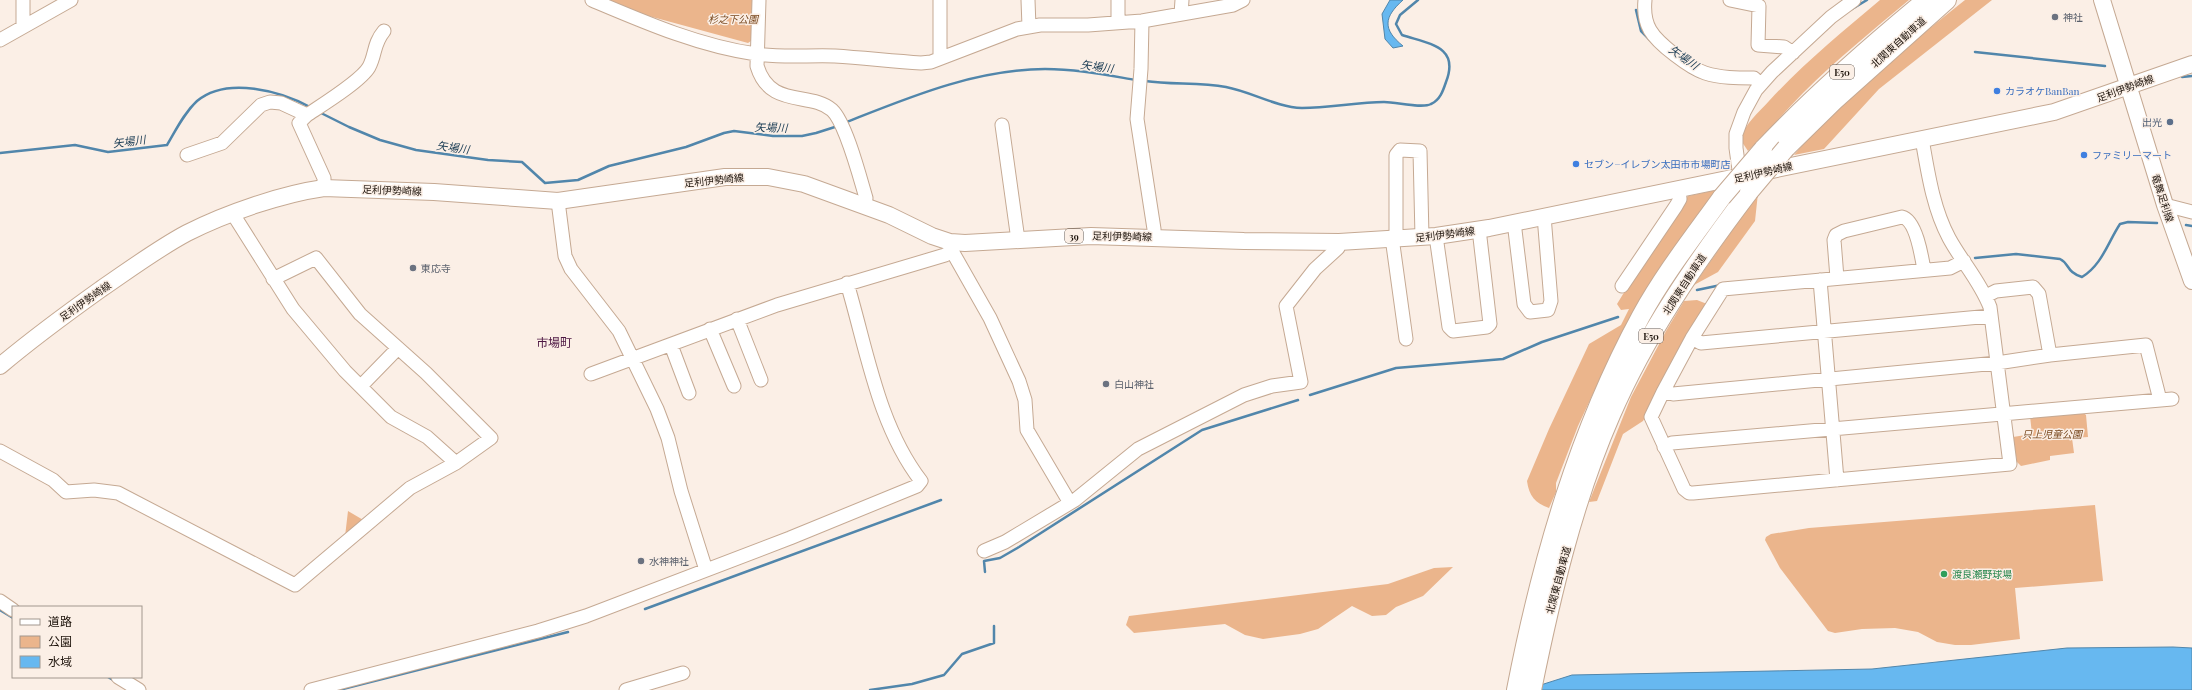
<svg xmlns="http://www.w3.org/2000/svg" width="2192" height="690" font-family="'Playfair Display','Noto Sans JP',serif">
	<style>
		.green { fill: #ebb58c }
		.water { fill: #67b8f0; stroke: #5186ab }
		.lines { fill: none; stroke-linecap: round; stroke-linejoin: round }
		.stream { stroke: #5186ab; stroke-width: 2.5 }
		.minor-casing { stroke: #c5a993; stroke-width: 15 }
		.major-casing { stroke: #c5a993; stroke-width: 18 }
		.highway-casing { stroke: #c5a993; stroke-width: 20 }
		.minor { stroke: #fff; stroke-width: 13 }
		.major { stroke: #fff; stroke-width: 16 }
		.highway { stroke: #fff; stroke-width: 18 }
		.highway-bridge-casing { stroke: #c5a993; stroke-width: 20; stroke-linecap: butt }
		.highway-bridge { stroke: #fff; stroke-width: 18 }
		.worship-dot { fill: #6b7280; stroke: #fbefe6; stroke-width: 1.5 }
		.shop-dot { fill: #3f7fe0; stroke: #fbefe6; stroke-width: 1.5 }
		.service-dot { fill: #5c6f8a; stroke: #fbefe6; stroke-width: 1.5 }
		.leisure-dot { fill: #2e9e5b; stroke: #fbefe6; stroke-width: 1.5 }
		.labels { text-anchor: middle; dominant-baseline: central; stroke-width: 3; stroke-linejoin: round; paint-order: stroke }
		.shield { fill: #fbefe6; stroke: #60554d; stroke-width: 1 }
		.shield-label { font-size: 9px; font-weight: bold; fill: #1d130b }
		.worship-label { font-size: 10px; fill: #5b616d; stroke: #fbefe6; text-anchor: start }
		.park-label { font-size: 10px; font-style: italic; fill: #79491f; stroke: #fbefe6 }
		.street-label { font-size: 10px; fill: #1d130b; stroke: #fbefe6 }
		.shop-label { font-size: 10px; fill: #366cbe; stroke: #fbefe6; text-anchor: start }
		.service-label { font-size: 10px; fill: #4e5e75; stroke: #fbefe6; text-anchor: end }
		.leisure-label { font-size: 10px; fill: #27864d; stroke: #fbefe6; text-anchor: start }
		.water-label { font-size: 11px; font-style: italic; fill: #1a3c54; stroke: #fbefe6 }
		.quarter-label { font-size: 12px; fill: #4c1642; stroke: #fbefe6 }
	</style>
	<rect width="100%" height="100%" fill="#fbefe6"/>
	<!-- green -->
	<path class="green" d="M 608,0 L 752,0 L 751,41 L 748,43 L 645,15 Z
		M 1880,0 L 1909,0 C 1873,30 1836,60 1803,93 C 1784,112 1767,133 1748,151 L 1740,139 C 1746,123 1758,113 1769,101 C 1803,64 1842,32 1880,0 Z
		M 1965,0 L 1992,0 L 1879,89 L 1824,149 L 1794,155 C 1843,97 1905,48 1965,0 Z
		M 1716,190 L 1670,254 L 1610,357 L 1578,426 L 1556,483 L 1556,492 L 1549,508 C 1535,503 1529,496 1527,481 L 1549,429 L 1589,344 L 1621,325 L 1629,309 L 1621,310 L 1617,304 L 1642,263 L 1688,196 Z
		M 1758,193 L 1755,221 L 1718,272 L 1694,285 Z
		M 1697,300 L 1707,304 L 1643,421 L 1623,434 L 1597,501 L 1589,502 L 1631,397 L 1666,331 L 1684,301 Z
		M 2081,411 L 2086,415 L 2088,437 L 2072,438 L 2074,453 L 2050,456 L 2050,460 L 2021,466 L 2017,462 L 2013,437 L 2032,434 L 2030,416 Z
		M 2095,505 L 2103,581 L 2015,588 L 2020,639 L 1971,645 L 1955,645 L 1937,642 L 1918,632 L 1895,628 L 1862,629 L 1835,633 L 1828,631 L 1780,568 L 1765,540 L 1766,537 L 1771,534 L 1809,528 Z
		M 348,511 L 370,524 L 344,545 Z
		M 1453,567 L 1423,596 L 1396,607 L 1386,615 L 1372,616 L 1352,606 L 1318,629 L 1300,634 L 1263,639 L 1245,635 L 1225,624 L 1134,633 L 1126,625 L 1129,616 L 1388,584 L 1434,568 Z"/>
	<!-- water -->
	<path class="water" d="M 1390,0 L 1403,0 C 1384,17 1382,29 1403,46 L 1393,48 L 1385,39 L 1382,14 Z
		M 2173,647 L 2192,648 L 2192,690 L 1525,690 L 1572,675 L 1872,669 L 2067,648 Z"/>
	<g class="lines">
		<!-- stream -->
		<path class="stream" d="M 1852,9 L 1867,0
			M 1636,10 L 1641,31 L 1650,40
			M 1975,52 L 2105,66
			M 1689,72 L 1699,77
			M 2182,77 L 2192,76
			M 1145,81 C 1172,85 1199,82 1226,87 C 1252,92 1276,107 1302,108 C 1330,108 1357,102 1384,102 C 1397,102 1422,109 1431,104 C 1440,100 1443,91 1446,82 C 1460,46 1429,44 1402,35 L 1396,24 L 1400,15 L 1418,0
			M 319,112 L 349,127 L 380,140 L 416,150 L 488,160 L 522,162 L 545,183 L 578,180 L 609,166 L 686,147 L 724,133 L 734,131 L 773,136 L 802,136 L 816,133 L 838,126
			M 844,123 C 910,97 973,70 1045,69 C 1076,69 1106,75 1136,80
			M 0,153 L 75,145 L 108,152 L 167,145 C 176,130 184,113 197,101 C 227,76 281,91 312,108
			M 2186,225 L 2192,226
			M 1975,258 L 2016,254 L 2060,259 C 2070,264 2066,272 2082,277 C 2102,265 2108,242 2120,224 L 2128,222 L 2157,223
			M 1697,290 L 1721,285
			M 1310,395 L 1396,368 L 1503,359 L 1542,342 L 1618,317
			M 985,572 L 984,561 L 1000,558 L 1019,547 L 1202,430 L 1298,400
			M 645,609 L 941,500
			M 0,610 L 13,618
			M 108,677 L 113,680
			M 339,690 L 568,632
			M 870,690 L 912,684 L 944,675 L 962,654 L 994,643 L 994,626"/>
		<!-- minor casing -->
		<g class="minor-casing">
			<path id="minor" d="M 23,0 L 23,26
				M 592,0 C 644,22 699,46 756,54 C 782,58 809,55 835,56 C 864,58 892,61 921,63 L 931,62 L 1017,29 L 1040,25 L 1088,25 L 1142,21 L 1233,5 L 1243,0
				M 759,0 L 757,66 C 770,109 810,91 832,110 C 846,123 860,178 866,198 L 865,206
				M 940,0 L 940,58
				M 1028,0 L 1029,27
				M 1118,0 L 1118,22
				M 1645,0 C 1644,10 1645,21 1650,30 C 1658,44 1690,68 1705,73 C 1721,78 1737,78 1754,78 L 1760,84
				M 1730,0 L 1759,6 L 1758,45 L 1784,47 L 1793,53
				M 1181,14 L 1182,0
				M 1142,21 L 1141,69 L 1137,119 L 1154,229 L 1154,237
				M 0,40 L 71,0
				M 1002,125 L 1018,240
				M 1922,139 C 1928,173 1933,208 1949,238 C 1962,262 1980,281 1990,307 L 2010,464 L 1693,493 L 1689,493 L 1684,489 L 1651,417 L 1663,392 L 1692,338 L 1723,289 L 1950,268 L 1964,261
				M 187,155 L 222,143 L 261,105 L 270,102 L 281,103 L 307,115
				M 1740,177 L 1736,148 L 1736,134 L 1744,112 L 1756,90 L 1772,72 L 1831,17 L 1854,0
				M 324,188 L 324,178 L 299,123 L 307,115 C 322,105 361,81 369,67 C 376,54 373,44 384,31
				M 558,201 L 565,256 L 571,269 L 619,331 L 657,409 L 668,438 L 681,491 L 706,570
				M 2165,205 L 2192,212
				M 233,214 L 293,309 L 345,371 L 391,417 L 427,437 L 456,463
				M 1514,222 L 1524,304 L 1530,312 L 1548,310 L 1551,301 L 1544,216
				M 1436,236 L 1449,327 L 1453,331 L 1487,327 L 1490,324 L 1479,229
				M 950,242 L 952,251 L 990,318 L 1019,381 L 1025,400 L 1027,430 L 1070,503
				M 1837,278 L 1834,240 L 1836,235 L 1844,231 L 1902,217 C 1916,220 1922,258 1924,270
				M 1820,280 L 1837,480
				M 1622,286 L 1676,206 L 1680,199 L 1679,189
				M 1986,296 L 1996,291 L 2033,287 L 2039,294 L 2050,355
				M 737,319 L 761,380
				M 710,329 L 734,386
				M 1692,338 L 1701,343 L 1991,316
				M 1406,339 L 1393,245 L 1396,231 L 1396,155 L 1400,150 L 1420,151 L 1422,237
				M 671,345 L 689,393
				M 591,374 L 777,305 L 945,255 L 952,251
				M 361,386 L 398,348
				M 1663,392 L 1673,394 L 1997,363 L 2050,355 L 2146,345 L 2160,400
				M 1664,447 L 1672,443 L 2172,399
				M 0,451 L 53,480 L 66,492 L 94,490 L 118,493 L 295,585 L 410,488 L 456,463 L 491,438 L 426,373 L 360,314 L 316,258 L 273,279
				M 984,551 L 1005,542 L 1075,500 L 1138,449 L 1244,395 L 1272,386 L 1301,382 L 1286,306 L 1315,269 L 1338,248 L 1339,242
				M 0,601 L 13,610
				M 118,677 L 139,690
				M 311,690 L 538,631 L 586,616 L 790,538 L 917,486 L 921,481 C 878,425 867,350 847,283
				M 626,690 L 683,673"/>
		</g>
		<!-- major casing -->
		<g class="major-casing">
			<path id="major" d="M 2102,0 L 2165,205 L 2192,281
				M 0,366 C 32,339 66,314 101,289 C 129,270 157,249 187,233 C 226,213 282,194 324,188 L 434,192 L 558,201 L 725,177 L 768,177 L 804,184 L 889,215 L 932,236 L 950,242 L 965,243 L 1091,236 L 1244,241 L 1339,242 L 1436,236 L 1489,228 L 2054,112 L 2192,64"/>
		</g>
		<!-- highway casing -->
		<g class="highway-casing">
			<path id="highway" d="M 1786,148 L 1834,101 L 1947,0
				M 1763,149 C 1814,95 1869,47 1926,0
				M 1516,690 C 1541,561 1578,432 1641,316 C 1664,274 1694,236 1722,197
				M 1532,690 C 1551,597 1573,502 1611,415 C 1646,334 1696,262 1749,192"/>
		</g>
		<!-- minor -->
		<use href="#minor" class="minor"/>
		<!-- major -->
		<use href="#major" class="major"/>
		<!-- highway -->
		<use href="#highway" class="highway"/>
		<!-- highway-bridge casing -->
		<g class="highway-bridge-casing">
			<path id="highway-bridge" d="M 1749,192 L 1786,148
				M 1722,197 L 1763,149"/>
		</g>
		<!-- highway-bridge -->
		<use href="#highway-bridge" class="highway-bridge"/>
	</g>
	<!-- markers -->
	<g class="worship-dot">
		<circle cx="2055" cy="17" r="4"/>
		<circle cx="413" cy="268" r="4"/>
		<circle cx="1106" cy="384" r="4"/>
		<circle cx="641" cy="561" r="4"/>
	</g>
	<g class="shop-dot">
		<circle cx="1997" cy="91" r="4"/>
		<circle cx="2084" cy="155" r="4"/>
		<circle cx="1576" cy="164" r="4"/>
	</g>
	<circle class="service-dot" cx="2170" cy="122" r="4"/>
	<circle class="leisure-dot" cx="1944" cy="574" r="4"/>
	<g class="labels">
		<!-- shield labels -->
		<g class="shield">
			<rect x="1830" y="65" width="24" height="14" rx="3"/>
			<rect x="1065" y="229" width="18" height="14" rx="3"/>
			<rect x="1639" y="329" width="24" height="14" rx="3"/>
		</g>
		<g class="shield-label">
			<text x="1842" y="72">E50</text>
			<text x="1074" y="236">39</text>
			<text x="1651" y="336">E50</text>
		</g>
		<!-- worship labels -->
		<g class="worship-label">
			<text x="2063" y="17">神社</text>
			<text x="421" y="268">東応寺</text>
			<text x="1114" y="384">白山神社</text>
			<text x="649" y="561">水神神社</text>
		</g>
		<!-- park labels -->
		<g class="park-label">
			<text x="733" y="19">杉之下公園</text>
			<text x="2052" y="434">只上児童公園</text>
		</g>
		<!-- street labels -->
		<g class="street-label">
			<text transform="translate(1898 42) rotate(-42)">北関東自動車道</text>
			<text transform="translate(2125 88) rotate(-20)">足利伊勢崎線</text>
			<text transform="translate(1763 172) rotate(-13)">足利伊勢崎線</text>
			<text transform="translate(714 180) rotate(-6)">足利伊勢崎線</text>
			<text transform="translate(392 190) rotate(2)">足利伊勢崎線</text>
			<text transform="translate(2163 198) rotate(72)">竜舞足利線</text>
			<text transform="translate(1445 234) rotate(-7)">足利伊勢崎線</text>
			<text transform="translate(1122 236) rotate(1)">足利伊勢崎線</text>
			<text transform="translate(1684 284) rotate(-57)">北関東自動車道</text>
			<text transform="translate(85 301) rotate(-35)">足利伊勢崎線</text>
			<text transform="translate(1558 580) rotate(-75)">北関東自動車道</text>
		</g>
		<!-- shop labels -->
		<g class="shop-label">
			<text x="2005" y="91">カラオケBanBan</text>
			<text x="2092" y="155">ファミリーマート</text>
			<text x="1584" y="164">セブン−イレブン太田市市場町店</text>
		</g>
		<!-- service labels -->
		<g class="service-label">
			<text x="2162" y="122">出光</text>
		</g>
		<!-- leisure labels -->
		<g class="leisure-label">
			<text x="1952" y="574">渡良瀬野球場</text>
		</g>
		<!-- water labels -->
		<g class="water-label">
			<text transform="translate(1684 57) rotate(35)">矢場川</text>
			<text transform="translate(1097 66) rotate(8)">矢場川</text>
			<text transform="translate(771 127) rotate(2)">矢場川</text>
			<text transform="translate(129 141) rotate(-7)">矢場川</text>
			<text transform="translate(453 147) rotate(8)">矢場川</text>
		</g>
		<!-- quarter labels -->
		<g class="quarter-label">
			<text x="554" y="342">市場町</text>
		</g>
	</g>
	<!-- legend -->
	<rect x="12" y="606" width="130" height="72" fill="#fbefe6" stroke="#a2978e"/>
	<rect x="20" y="619" width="20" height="6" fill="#ffffff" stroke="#a2978e"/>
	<text x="48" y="626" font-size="12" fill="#1d130b">道路</text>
	<rect x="20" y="636" width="20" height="12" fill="#ebb58c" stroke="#a2978e"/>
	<text x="48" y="646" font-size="12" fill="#1d130b">公園</text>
	<rect x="20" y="656" width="20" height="12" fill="#67b8f0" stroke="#a2978e"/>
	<text x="48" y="666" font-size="12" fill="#1d130b">水域</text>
</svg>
